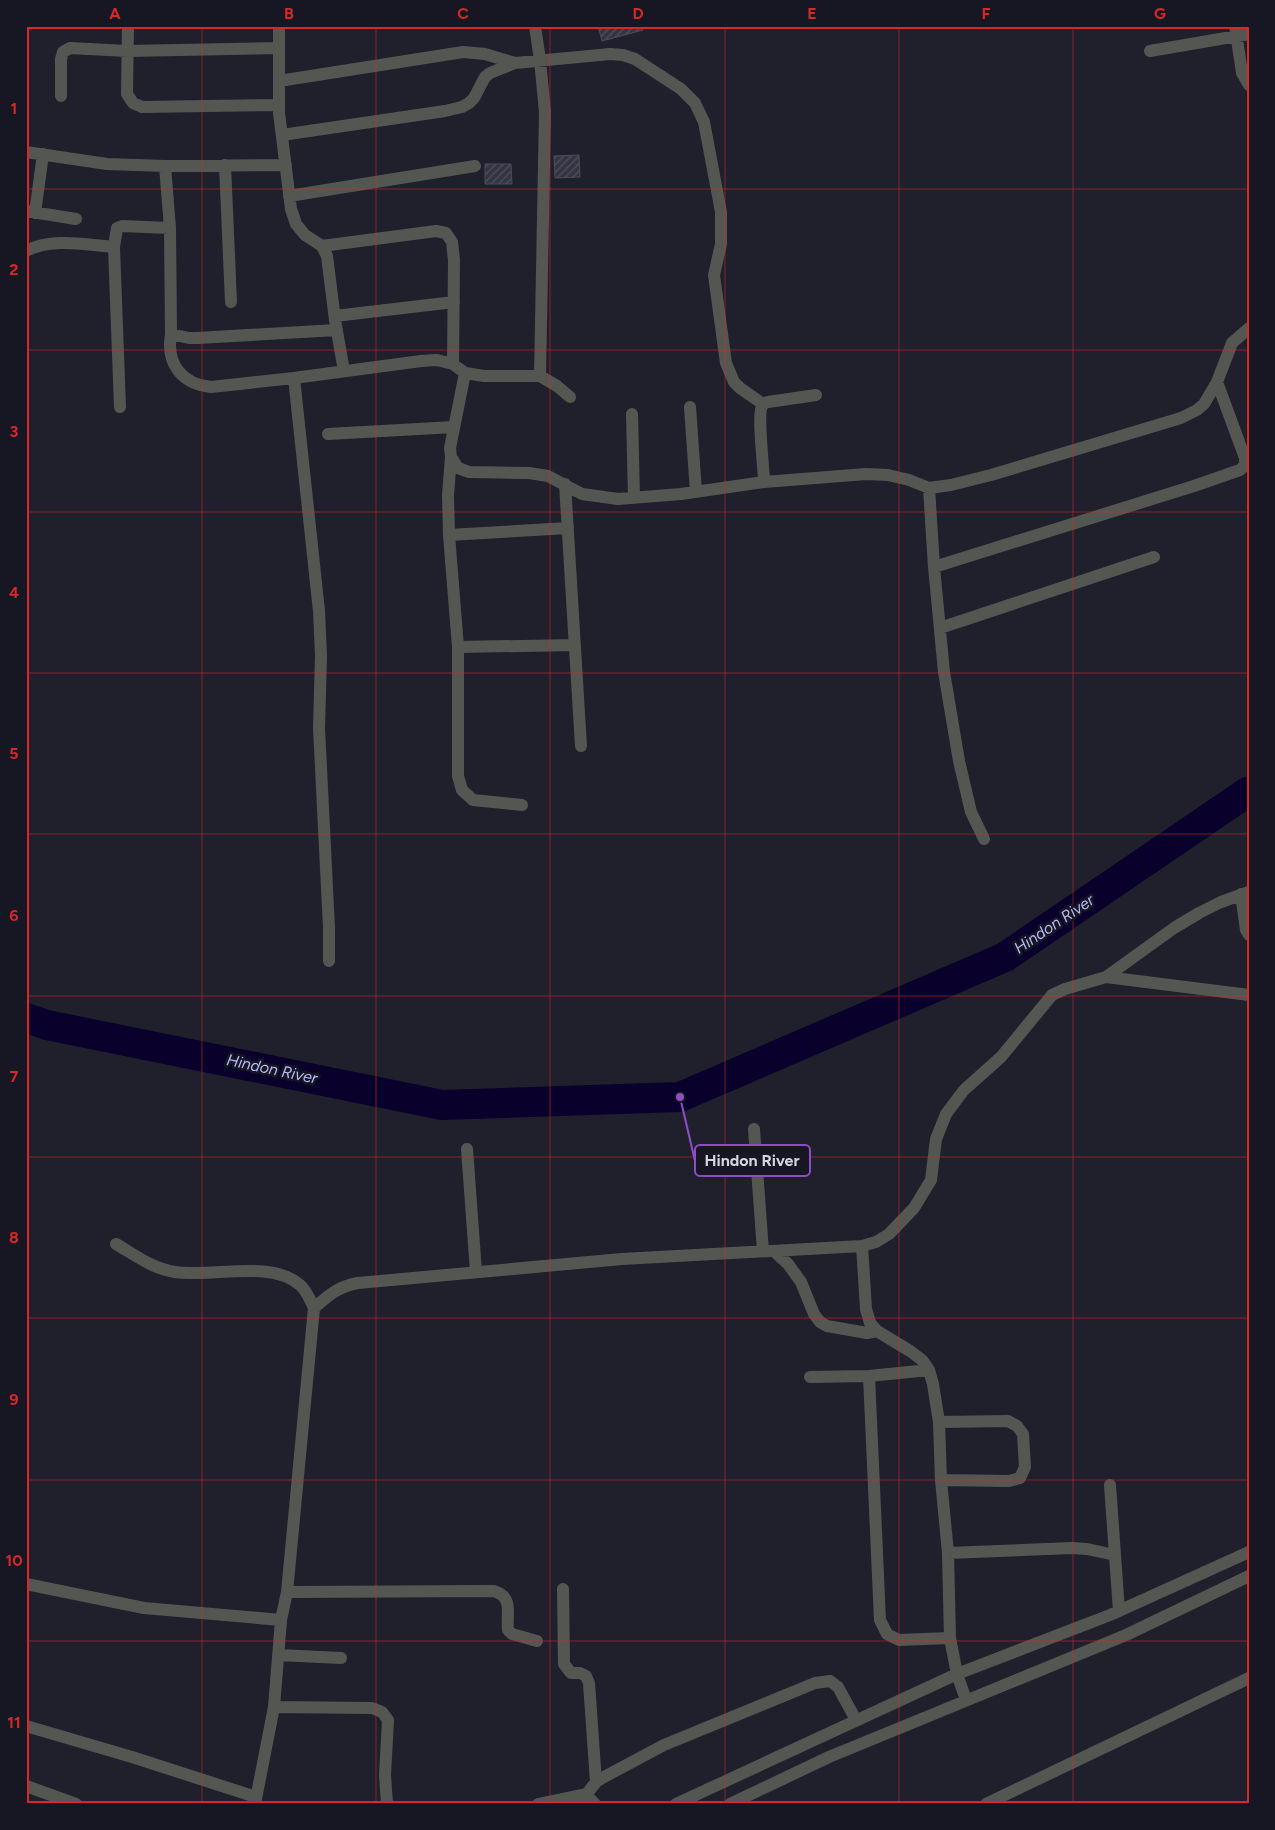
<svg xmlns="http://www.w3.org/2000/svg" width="1275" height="1830" font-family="Figtree,sans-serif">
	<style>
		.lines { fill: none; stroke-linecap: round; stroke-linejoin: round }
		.river { stroke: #0a002c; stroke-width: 30 }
		.building { fill: url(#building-hatch); stroke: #4b4b5a }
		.minor { stroke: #545751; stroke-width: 12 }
		.grid { fill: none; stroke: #d62828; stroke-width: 1; stroke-opacity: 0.55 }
		.labels { text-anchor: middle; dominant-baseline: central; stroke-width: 5; stroke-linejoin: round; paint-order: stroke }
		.water-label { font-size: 16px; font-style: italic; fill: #b8b8fb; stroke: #171623 }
		.leader { fill: none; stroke: #8d4ec5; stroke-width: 2 }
		.callout-dot { fill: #8d4ec5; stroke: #171623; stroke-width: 2 }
		.callout { fill: #171623; stroke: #8d4ec5; stroke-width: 2 }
		.callout-label { font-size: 16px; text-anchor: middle; font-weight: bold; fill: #d5d5de }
		.neatline { fill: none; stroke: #d62828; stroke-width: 2 }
		.grid-label { font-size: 16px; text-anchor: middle; font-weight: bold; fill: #d62828 }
	</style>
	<defs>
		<pattern id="building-hatch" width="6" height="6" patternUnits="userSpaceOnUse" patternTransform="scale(1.25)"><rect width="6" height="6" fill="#343442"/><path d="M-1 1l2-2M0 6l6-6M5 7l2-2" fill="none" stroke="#50505d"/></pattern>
	</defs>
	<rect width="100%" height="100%" fill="#20202d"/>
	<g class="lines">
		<!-- river -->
		<path class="river" d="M 26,1018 L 47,1025 L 442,1105 L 680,1097 L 1005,957 L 1249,791"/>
	</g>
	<!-- building -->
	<path class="building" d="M 598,26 L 642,26 L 643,30 L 602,41 Z
		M 579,155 L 580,177 L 555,178 L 554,156 Z
		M 485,164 L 511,164 L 512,184 L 485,184 Z"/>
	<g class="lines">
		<!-- minor -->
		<path class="minor" d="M 128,26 L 127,94 L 133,103 L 142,107 L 279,105
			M 279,26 L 279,113 L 291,209 L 296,224 L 305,235 L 322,246 L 327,256 L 335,320 L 344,371
			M 535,26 L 540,60 L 545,112 L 540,376
			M 1235,26 L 1242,73 L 1249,85
			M 1150,51 L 1249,34
			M 279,81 L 463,52 L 485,54 L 515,63 L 610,54 L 623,55 L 635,59 L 681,89 L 695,103 L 704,122 L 721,212 L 721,244 L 714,275 L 726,363 L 734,382 L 740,388 L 763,404
			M 61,96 L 61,59 L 63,52 L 70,48 L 127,51 L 279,48
			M 282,135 L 445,111 L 462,107 L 469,103 L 474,98 L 485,77 L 490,73 L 515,63
			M 26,152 L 107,164 L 165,166 L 286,165
			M 225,165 L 231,302
			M 165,166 L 170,228 L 171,334 C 166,363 181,384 211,387 L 294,378 L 319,611 L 321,656 L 319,728 L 329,928 L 329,961
			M 289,196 L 475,166
			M 26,211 L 76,219
			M 35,213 L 43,154
			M 322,246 L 436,231 L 446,233 L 452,242 L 454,260 L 453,364
			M 26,251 C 52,237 86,245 114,247
			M 335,316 L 454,302
			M 171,334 L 189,338 L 197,338 L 337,330
			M 465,373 L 450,448 L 451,457 L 458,468 L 469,472 L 529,473 L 548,476 L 582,494 L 618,499 L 681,494 L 764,482 L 866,474 L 888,475 L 909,480 L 929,488 L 951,485 L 991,475 L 1181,418 L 1197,410 L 1204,404 L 1217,382 L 1232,343 L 1249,328
			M 294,378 L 421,361 L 437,360 L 453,364 L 465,373 L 484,376 L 540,376 L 557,386 L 570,397
			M 120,407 L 114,247 L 117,228 L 122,226 L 170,228
			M 690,407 L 696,492
			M 632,414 L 634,498
			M 328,434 L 454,427
			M 451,457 L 448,495 L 449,535 L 458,647 L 458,776 L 462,790 L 473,800 L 522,805
			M 764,482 C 764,468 757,416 762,406 C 764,403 765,403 768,402 L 816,395
			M 565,484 L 581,746
			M 929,488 L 934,567 L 944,672 L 959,761 L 971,812 L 984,839
			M 449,535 L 568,528
			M 934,567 L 1194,486 L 1240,470 L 1245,465 L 1245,458 L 1217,382
			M 940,628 L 1154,557
			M 458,647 L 575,645
			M 1241,894 L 1246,930 L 1249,935
			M 1106,977 L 1249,995
			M 754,1129 L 763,1251
			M 467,1149 L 476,1272
			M 116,1244 C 135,1255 153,1269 175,1272 C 212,1278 270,1259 300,1285 C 307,1291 310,1300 314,1308 L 287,1592 L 281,1620 L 274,1707 L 255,1804
			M 862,1246 L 866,1309 L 870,1323 L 877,1331 L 910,1351 L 922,1360 L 929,1370 L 933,1384 L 939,1422 L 941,1480 L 948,1553 L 950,1638 L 957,1674 L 966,1700
			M 774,1251 L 788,1264 L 801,1282 L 814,1314 L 820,1322 L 827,1326 L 867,1333 L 877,1331
			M 314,1308 C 329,1295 337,1287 358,1283 L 622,1259 L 862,1246 L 876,1242 L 889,1234 L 914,1208 L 931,1180 L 936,1139 L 946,1114 L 964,1090 L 1001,1057 L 1052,995 L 1065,989 L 1106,977 L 1174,928 L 1199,913 L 1221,902 L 1249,892
			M 869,1376 L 880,1620 L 887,1634 L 899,1640 L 950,1638
			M 810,1377 L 869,1376 L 929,1370
			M 939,1422 L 1008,1421 L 1017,1426 L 1023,1434 L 1025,1467 L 1020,1478 L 1009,1481 L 941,1480
			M 1110,1485 L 1119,1611
			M 948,1553 L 1072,1548 L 1087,1549 L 1115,1555
			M 26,1584 L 144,1608 L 281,1620
			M 563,1589 L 564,1664 L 571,1673 L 580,1673 L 586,1676 L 589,1683 L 596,1782
			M 287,1592 L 494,1591 C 514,1597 506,1614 508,1630 L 512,1634 L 537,1641
			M 278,1655 L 341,1658
			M 274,1707 L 372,1708 L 382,1712 L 388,1720 L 385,1775 L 387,1804
			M 26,1726 L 132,1757 L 256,1797
			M 26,1786 L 76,1804
			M 586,1795 L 596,1782 L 604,1777 L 664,1745 L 815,1683 L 830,1681 L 838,1687 L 856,1720
			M 538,1804 L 581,1795 L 586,1795 L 595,1804
			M 676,1804 L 957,1674 L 1110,1615 L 1249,1552
			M 730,1804 L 829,1757 L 1126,1635 L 1249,1576
			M 986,1804 L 1249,1678"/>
	</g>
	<!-- grid -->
	<path class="grid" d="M 202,26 L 202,1804M 376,26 L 376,1804M 550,26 L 550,1804M 725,26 L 725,1804M 899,26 L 899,1804M 1073,26 L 1073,1804M 26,189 L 1249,189M 26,350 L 1249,350M 26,512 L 1249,512M 26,673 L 1249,673M 26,834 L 1249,834M 26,996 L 1249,996M 26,1157 L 1249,1157M 26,1318 L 1249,1318M 26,1480 L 1249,1480M 26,1641 L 1249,1641"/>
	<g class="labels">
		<!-- water labels -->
		<g class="water-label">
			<text transform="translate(1054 924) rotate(-34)">Hindon River</text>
			<text transform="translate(272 1069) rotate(12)">Hindon River</text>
		</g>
	</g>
	<!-- callouts -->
	<path class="leader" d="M680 1097L695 1161"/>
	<circle class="callout-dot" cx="680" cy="1097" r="5"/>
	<rect class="callout" x="695" y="1145" width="115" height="31" rx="5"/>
	<g class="callout-label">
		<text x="752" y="1166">Hindon River</text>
	</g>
	<!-- border -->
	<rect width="1275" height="1830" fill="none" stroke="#171623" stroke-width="55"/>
	<rect x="28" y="28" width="1220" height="1774" class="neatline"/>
	<g class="grid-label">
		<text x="115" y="19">A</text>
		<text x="289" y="19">B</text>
		<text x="463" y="19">C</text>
		<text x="638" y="19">D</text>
		<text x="812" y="19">E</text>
		<text x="986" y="19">F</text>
		<text x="1160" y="19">G</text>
		<text x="14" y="114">1</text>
		<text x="14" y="275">2</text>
		<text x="14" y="437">3</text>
		<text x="14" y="598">4</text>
		<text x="14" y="759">5</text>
		<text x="14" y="921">6</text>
		<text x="14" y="1082">7</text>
		<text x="14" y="1243">8</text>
		<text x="14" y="1405">9</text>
		<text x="14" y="1566">10</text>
		<text x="14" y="1728">11</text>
	</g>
</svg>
